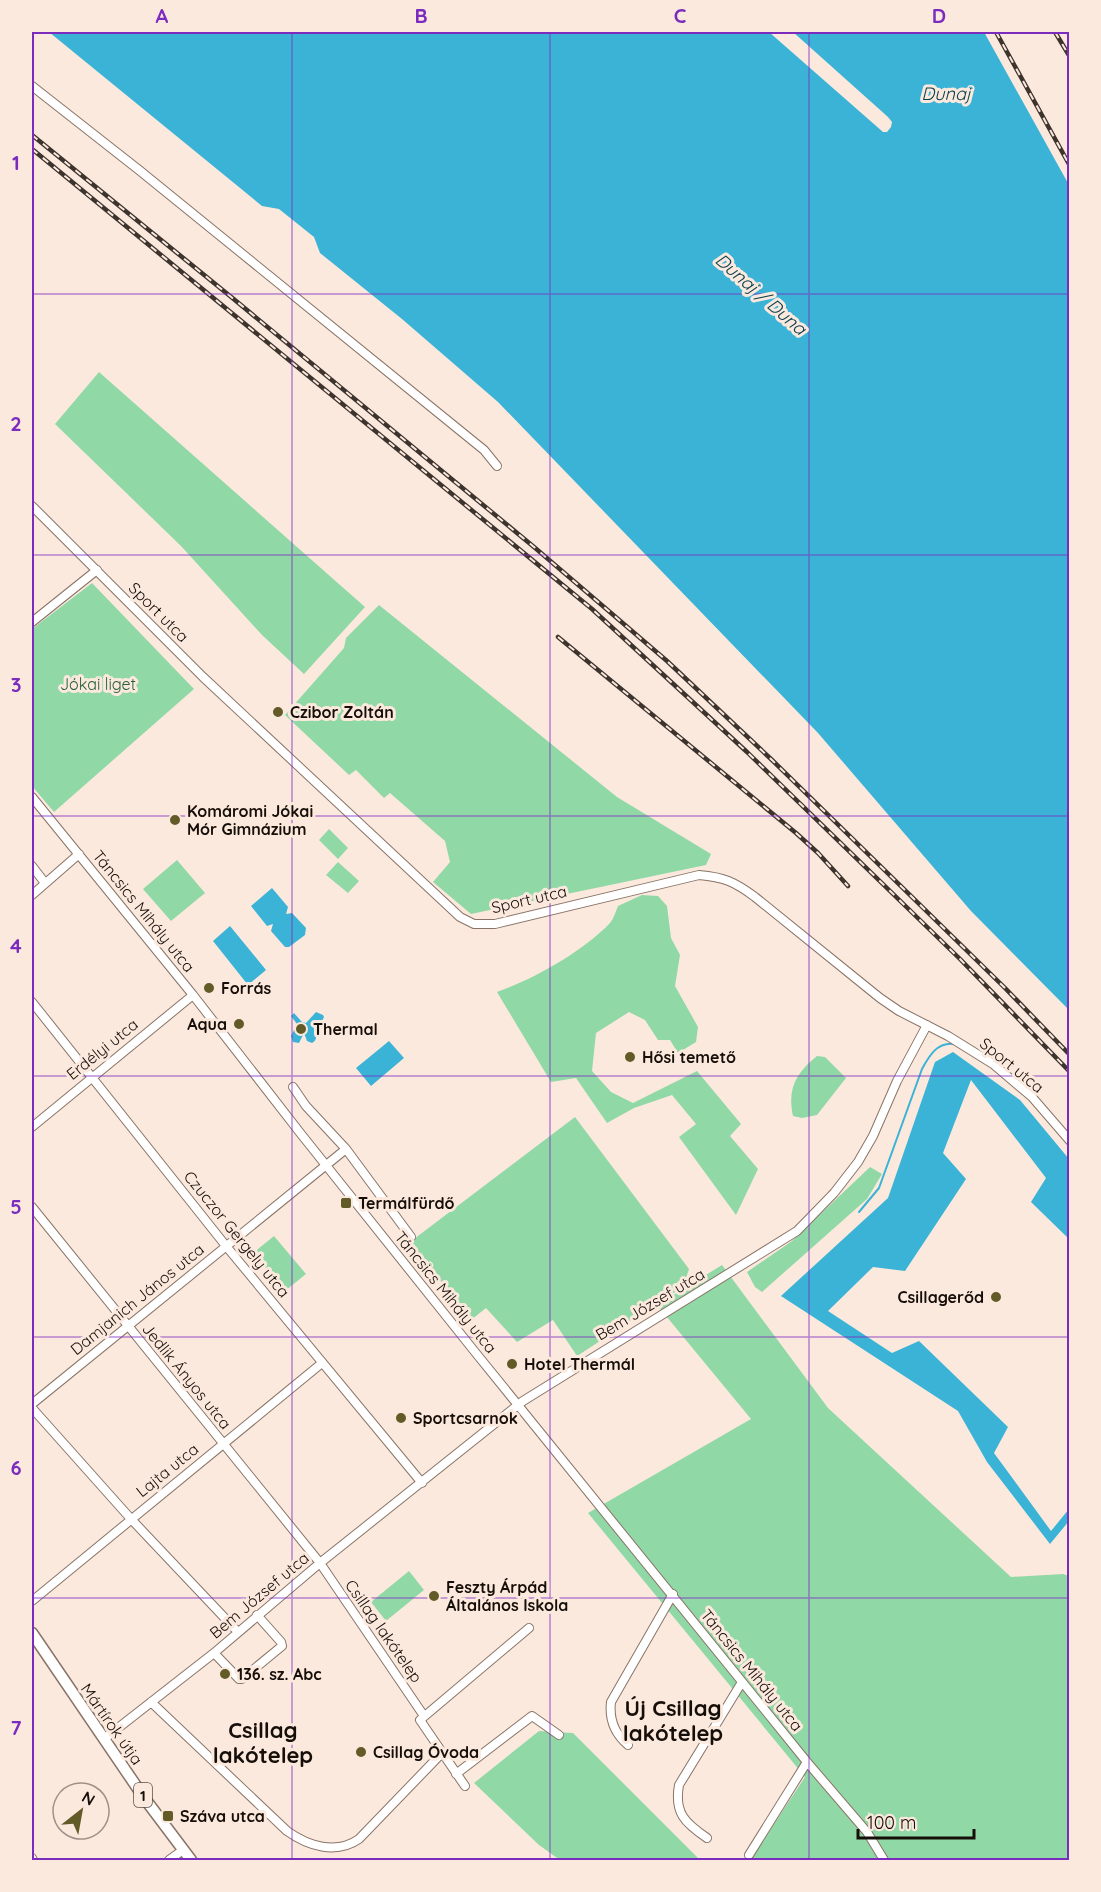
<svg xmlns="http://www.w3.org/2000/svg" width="1101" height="1892" font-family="Quicksand,sans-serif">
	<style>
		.green { fill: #91d8a7 }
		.water { fill: #3ab3d6 }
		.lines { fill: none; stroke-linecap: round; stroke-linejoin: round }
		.stream { stroke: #3ab3d6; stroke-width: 2 }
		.minor-casing { stroke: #897467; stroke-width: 10 }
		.major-casing { stroke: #897467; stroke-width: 13 }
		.minor { stroke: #fff; stroke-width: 8 }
		.major { stroke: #fff; stroke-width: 10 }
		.rail-casing { stroke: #3e342e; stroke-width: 4.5 }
		.rail { stroke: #fce9dd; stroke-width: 2; stroke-dasharray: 7; stroke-linecap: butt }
		.grid { fill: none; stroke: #7b2cbf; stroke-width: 1.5; stroke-opacity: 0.55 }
		.poi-dot { fill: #635b27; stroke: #fce9dd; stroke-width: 2 }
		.labels { text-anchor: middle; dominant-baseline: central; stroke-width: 6; stroke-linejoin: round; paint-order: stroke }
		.shield { fill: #fce9dd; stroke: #5b5049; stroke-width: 1.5 }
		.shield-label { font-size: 15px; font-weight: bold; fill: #160e09 }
		.street-label { font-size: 16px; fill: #160e09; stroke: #fce9dd }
		.park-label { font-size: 16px; fill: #25603b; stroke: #fce9dd }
		.poi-label { font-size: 16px; font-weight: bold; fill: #160e09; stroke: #fce9dd; text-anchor: start }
		.water-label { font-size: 18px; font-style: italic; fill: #0b404f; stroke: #fce9dd }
		.district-label { font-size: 22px; font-weight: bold; fill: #160e09; stroke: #fce9dd }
		.neatline { fill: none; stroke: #7b2cbf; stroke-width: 2 }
		.grid-label { font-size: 20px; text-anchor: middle; font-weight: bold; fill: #7b2cbf }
	</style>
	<rect width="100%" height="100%" fill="#fce9dd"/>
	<!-- green -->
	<path class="green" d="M 99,372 L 365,607 L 304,674 L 262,635 L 181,546 L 55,424 Z
		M 92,583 L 194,689 L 54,812 L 32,786 L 32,629 Z
		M 379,605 L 617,797 L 711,854 L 706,865 L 471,914 L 433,882 L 450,862 L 445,841 L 390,793 L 384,798 L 356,770 L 349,775 L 285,715 L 344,648 L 346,638 Z
		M 329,829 L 348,848 L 338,859 L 319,840 Z
		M 177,860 L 205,893 L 171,921 L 143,889 Z
		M 338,862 L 359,881 L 348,893 L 326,875 Z
		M 642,895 L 658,896 L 667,906 L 671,938 L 680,955 L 675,986 L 698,1027 L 696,1042 L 678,1053 L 670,1040 L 658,1040 L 645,1020 L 629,1012 L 596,1033 L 592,1071 L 611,1092 L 633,1103 L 697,1071 L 741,1124 L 730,1136 L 758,1169 L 736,1215 L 679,1137 L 696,1124 L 672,1095 L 634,1108 L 607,1123 L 576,1078 L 551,1082 L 497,992 C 534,979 582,952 610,923 C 614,918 616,911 618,906 Z
		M 817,1056 L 825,1057 L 846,1078 L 817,1115 L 802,1118 L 793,1116 C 787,1089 796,1073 817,1056 Z
		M 575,1117 L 689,1269 L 683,1287 L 577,1356 L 553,1320 L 517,1342 L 486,1308 L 471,1320 L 410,1242 Z
		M 870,1167 L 882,1174 L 867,1199 L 762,1292 L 755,1287 L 747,1272 L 792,1241 Z
		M 274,1236 L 306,1274 L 285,1291 L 253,1253 Z
		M 722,1265 L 828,1408 L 1011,1577 L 1063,1574 L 1069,1576 L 1069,1860 L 750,1860 L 805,1777 L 588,1513 L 751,1419 L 657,1305 Z
		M 409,1571 L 424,1590 L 386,1621 L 371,1602 Z
		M 539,1731 L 573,1733 L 700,1860 L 560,1860 L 539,1845 L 474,1783 Z"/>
	<!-- water -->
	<path class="water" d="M 49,32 L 769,32 L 883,132 L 887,132 L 891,127 L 892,122 L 888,117 L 793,32 L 984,32 L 1069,185 L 1069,1010 L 971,911 L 818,733 L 498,402 L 402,319 L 320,253 L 314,237 L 279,209 L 262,206 Z
		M 272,888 L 288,907 L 286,914 L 292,913 L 306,928 L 305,935 L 289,947 L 285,947 L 271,931 L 273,924 L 267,926 L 251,906 Z
		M 230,926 L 266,970 L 248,985 L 213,941 Z
		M 316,1012 L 323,1015 L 324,1017 L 321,1023 L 316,1026 C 315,1033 319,1039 312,1043 L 307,1041 L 304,1033 L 299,1043 L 293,1042 L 291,1036 L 297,1024 L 291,1016 L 294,1013 L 302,1022 L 306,1023 Z
		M 389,1041 L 404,1058 L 371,1086 L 356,1068 Z
		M 953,1052 L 1020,1100 L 1069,1159 L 1069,1239 L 1031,1202 L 1046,1178 L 971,1080 L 943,1153 L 966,1179 L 905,1271 L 873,1267 L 828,1311 L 892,1353 L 919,1341 L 1008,1427 L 994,1453 L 1051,1531 L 1069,1509 L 1069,1521 L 1050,1544 L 987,1462 L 958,1411 L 781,1296 L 888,1198 L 935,1062 Z"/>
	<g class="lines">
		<!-- stream -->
		<path class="stream" d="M 859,1212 L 879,1188 L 922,1069 C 929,1056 937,1042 954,1044"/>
		<!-- minor casing -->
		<g class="minor-casing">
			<path id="minor" d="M 32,86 L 139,170 L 484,450 L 497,466
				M 32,506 L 203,677 L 460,917 L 474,924 L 495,924 L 699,875 C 724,877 735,882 755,897 L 880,998 L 899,1011 L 948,1036 L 993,1064 L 1032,1097 L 1070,1141
				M 32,622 L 97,570
				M 32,797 L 193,995 L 301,1134 L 475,1352 L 807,1762 L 867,1832 L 884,1860
				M 32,866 L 45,883
				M 32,895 L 79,854
				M 32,1002 L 226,1246 L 422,1483
				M 293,1087 L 306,1106 L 346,1149
				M 32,1127 L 193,995
				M 32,1207 L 320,1563 L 424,1716
				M 32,1404 L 346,1149 L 411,1237
				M 32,1408 L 131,1519 L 238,1632
				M 32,1601 L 322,1363
				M 214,1653 L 239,1679 L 242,1679 L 282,1646 L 281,1642 L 257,1615
				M 151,1702 L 287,1831 C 308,1846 336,1855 359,1839 L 442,1753
				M 104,1739 L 214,1653 L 320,1563 L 523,1401 L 797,1231 L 834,1193 L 858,1162 L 873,1136 L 897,1081 L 927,1025
				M 628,1745 C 615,1734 609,1719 611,1702 L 673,1594
				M 456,1774 L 532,1716 L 559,1735
				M 465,1786 L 420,1720 L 529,1628
				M 707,1838 C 685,1823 674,1813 679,1785 L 742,1682
				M 749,1855 L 807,1762
				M 32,1858 L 33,1860
				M 169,1860 L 183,1850"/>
		</g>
		<!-- major casing -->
		<g class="major-casing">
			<path id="major" d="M 32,1633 L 145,1799 L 191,1860"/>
		</g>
		<!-- minor -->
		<use href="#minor" class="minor"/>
		<!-- major -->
		<use href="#major" class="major"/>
		<!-- rail casing -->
		<g class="rail-casing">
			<path id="rail" d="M 996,32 L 1070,166
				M 1055,32 L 1070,57
				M 1068,32 L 1070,35
				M 32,135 L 230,296 L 534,547 L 667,661 L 772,760 L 1005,988 L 1070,1055
				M 32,149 L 592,609 L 747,752 L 960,959 L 1070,1072
				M 558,637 L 796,833 L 818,853 L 848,886"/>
		</g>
		<!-- rail -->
		<use href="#rail" class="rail"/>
	</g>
	<!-- grid -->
	<path class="grid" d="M 292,32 L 292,1860M 550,32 L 550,1860M 809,32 L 809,1860M 32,294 L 1070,294M 32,555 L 1070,555M 32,816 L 1070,816M 32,1076 L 1070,1076M 32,1337 L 1070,1337M 32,1598 L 1070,1598"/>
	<!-- markers -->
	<g class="poi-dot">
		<circle cx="278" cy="712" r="6"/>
		<circle cx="175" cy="820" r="6"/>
		<circle cx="209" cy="988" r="6"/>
		<circle cx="239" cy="1024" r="6"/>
		<circle cx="301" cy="1029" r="6"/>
		<circle cx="630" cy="1057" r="6"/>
		<rect x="340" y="1197" width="12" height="12" rx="3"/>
		<circle cx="996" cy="1297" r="6"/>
		<circle cx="512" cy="1364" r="6"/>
		<circle cx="401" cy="1418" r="6"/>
		<circle cx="434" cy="1596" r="6"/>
		<circle cx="225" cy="1674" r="6"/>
		<circle cx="361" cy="1752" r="6"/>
		<rect x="162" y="1810" width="12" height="12" rx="3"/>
	</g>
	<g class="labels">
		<!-- shield labels -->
		<rect class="shield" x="134" y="1783" width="18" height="24" rx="4.5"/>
		<g class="shield-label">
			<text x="143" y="1795">1</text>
		</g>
		<!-- street labels -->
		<g class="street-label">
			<text transform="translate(159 612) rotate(45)">Sport utca</text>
			<text transform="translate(529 899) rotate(-13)">Sport utca</text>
			<text transform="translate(144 911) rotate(51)">Táncsics Mihály utca</text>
			<text transform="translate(102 1049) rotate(-39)">Erdélyi utca</text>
			<text transform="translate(1012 1065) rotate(39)">Sport utca</text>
			<text transform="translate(237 1234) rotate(51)">Czuczor Gergely utca</text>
			<text transform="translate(446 1292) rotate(51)">Táncsics Mihály utca</text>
			<text transform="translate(137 1299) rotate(-39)">Damjanich János utca</text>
			<text transform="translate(650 1304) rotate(-31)">Bem József utca</text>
			<text transform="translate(187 1376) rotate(51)">Jedlik Ányos utca</text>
			<text transform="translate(167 1470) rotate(-39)">Lajta utca</text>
			<text transform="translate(259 1595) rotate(-40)">Bem József utca</text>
			<text transform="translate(384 1631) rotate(55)">Csillag lakótelep</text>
			<text transform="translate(752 1670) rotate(51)">Táncsics Mihály utca</text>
			<text transform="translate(112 1724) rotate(55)">Mártírok útja</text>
		</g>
		<!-- park labels -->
		<g class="park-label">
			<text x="98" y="684">Jókai liget</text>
		</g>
		<!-- poi labels -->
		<g class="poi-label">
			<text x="290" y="712">Czibor Zoltán</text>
			<text x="187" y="811">Komáromi Jókai<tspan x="187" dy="18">Mór Gimnázium</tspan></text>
			<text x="221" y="988">Forrás</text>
			<text x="227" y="1024" text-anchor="end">Aqua</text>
			<text x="313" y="1029">Thermal</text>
			<text x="642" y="1057">Hősi temető</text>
			<text x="358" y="1203">Termálfürdő</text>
			<text x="984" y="1297" text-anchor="end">Csillagerőd</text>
			<text x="524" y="1364">Hotel Thermál</text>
			<text x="413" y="1418">Sportcsarnok</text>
			<text x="446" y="1587">Feszty Árpád<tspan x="446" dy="18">Általános Iskola</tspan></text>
			<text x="237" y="1674">136. sz. Abc</text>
			<text x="373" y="1752">Csillag Óvoda</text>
			<text x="180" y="1816">Száva utca</text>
		</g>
		<!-- water labels -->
		<g class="water-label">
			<text x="946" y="93">Dunaj</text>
			<text transform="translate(761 294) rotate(41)">Dunaj / Duna</text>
		</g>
		<!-- district labels -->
		<g class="district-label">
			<text x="673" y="1708">Új Csillag<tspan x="673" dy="25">lakótelep</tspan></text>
			<text x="263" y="1730">Csillag<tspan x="263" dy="25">lakótelep</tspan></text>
		</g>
	</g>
	<!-- border -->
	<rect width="1101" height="1892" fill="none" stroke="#fce9dd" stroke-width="66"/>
	<!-- north arrow -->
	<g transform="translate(81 1811) rotate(31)"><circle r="28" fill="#fce9dd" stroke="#a09188" stroke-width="1.5"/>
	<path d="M0-4.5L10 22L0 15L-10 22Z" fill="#635b27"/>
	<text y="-9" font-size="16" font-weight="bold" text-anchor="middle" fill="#160e09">N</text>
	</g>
	<!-- scale -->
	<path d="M858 1829v9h116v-9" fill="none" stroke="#160e09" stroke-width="3"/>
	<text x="867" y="1829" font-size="18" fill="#160e09" stroke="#fce9dd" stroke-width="4.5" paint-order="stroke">100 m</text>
	<rect x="33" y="33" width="1035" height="1826" class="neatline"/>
	<g class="grid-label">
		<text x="162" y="23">A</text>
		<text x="421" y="23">B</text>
		<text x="680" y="23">C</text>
		<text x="939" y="23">D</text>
		<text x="16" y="170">1</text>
		<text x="16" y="431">2</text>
		<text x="16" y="692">3</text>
		<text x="16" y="953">4</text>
		<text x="16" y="1214">5</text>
		<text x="16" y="1475">6</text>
		<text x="16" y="1735">7</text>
	</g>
</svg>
